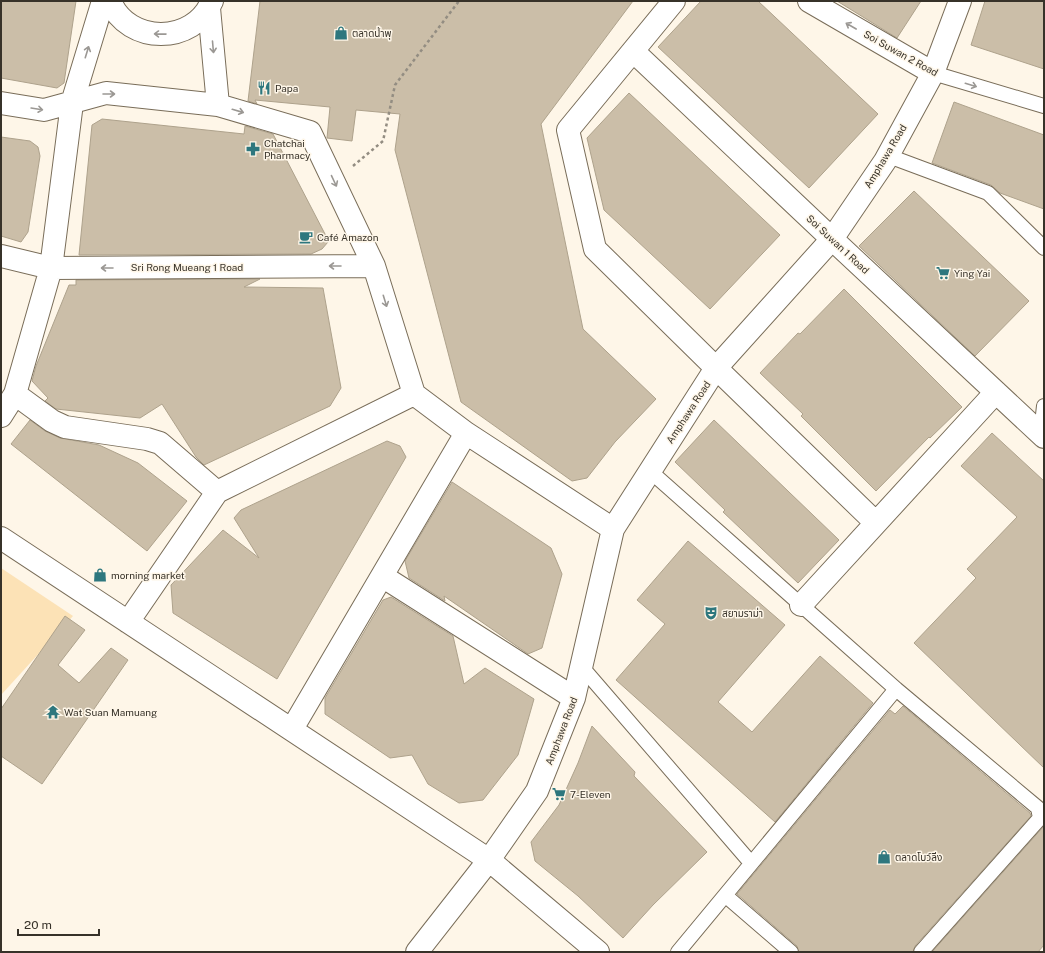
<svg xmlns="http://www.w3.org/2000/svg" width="1045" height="953" font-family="'Public Sans','Noto Sans Thai',sans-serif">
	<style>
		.green { fill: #fce2b6 }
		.building { fill: #cbbea8; stroke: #aea28c }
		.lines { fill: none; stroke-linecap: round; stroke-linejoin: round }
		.lane-casing { stroke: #796d59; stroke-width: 16 }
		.street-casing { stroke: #796d59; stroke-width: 24 }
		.path { stroke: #938d82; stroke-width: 2.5; stroke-dasharray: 3 3; stroke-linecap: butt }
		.lane { stroke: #fff; stroke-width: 14 }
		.street { stroke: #fff; stroke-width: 22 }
		.oneway { stroke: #9b9894 }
		.labels { text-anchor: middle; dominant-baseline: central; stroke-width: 3; stroke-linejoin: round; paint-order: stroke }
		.poi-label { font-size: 10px; fill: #373229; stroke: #fef6e8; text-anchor: start }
		.street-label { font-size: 10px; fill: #373229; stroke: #fef6e8 }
	</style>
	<rect width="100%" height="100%" fill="#fef6e8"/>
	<!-- green -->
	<path class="green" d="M 1,568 L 73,616 L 1,695 Z"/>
	<!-- building -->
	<path class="building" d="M 1,1 L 76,1 L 64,83 L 57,88 L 1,78 Z
		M 260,1 L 633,1 L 541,124 L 583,329 L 656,399 L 615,442 L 587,478 L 572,481 L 461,402 L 395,150 L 400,114 L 356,110 L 352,141 L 327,138 L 330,107 L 255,100 L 257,104 L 248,101 Z
		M 701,1 L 758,1 L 878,114 L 809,188 L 658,47 Z
		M 837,1 L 921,1 L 897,38 Z
		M 985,1 L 1044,1 L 1044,69 L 971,45 Z
		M 629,93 L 780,235 L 710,309 L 604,210 L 587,138 Z
		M 954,102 L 1044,135 L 1044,209 L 1000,193 L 991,185 L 932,163 Z
		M 102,119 L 244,134 L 245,126 L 273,134 L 325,234 L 328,242 L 322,249 L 311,254 L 79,255 L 92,125 Z
		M 1,137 L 30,141 L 38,147 L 40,156 L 28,232 L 21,242 L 1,236 Z
		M 914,191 L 1029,301 L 975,356 L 859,246 Z
		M 260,279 L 244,287 L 323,288 L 341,388 L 330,406 L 204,465 L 196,457 L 162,404 L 140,418 L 56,409 L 45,401 L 48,398 L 32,381 L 36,366 L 69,285 L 76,285 L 76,280 Z
		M 844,289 L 962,407 L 930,438 L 929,437 L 876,491 L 801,416 L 803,414 L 760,373 L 798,333 L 800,334 Z
		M 30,420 L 45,431 L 60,438 L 99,445 L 138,463 L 187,501 L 147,551 L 11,444 Z
		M 714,420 L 839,540 L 798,583 L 723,512 L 725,510 L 675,462 Z
		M 992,433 L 1044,481 L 1044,768 L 914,643 L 976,578 L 967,569 L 1017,517 L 961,466 Z
		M 387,441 L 400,446 L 406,457 L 277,679 L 173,613 L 171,585 L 223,530 L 259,558 L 234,518 L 241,510 Z
		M 452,482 L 551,548 L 562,574 L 542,648 L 528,654 L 444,596 L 445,601 L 409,578 L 405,561 Z
		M 688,541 L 785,625 L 718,702 L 752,732 L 820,656 L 873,703 L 775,822 L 616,680 L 665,624 L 637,600 Z
		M 391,597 L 453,636 L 464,684 L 485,668 L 534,699 L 518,755 L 483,800 L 459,803 L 428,784 L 412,755 L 390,758 L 325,714 L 325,698 L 383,600 Z
		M 65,616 L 85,630 L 58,665 L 79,683 L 111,648 L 128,660 L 42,784 L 1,756 L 1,709 Z
		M 903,706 L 1030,813 L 1031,816 L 915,946 L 913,952 L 799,952 L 797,946 L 737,894 L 890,710 L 895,714 Z
		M 592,726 L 635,772 L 634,776 L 707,852 L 653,905 L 623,938 L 578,896 L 535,861 L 531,842 L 559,805 L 578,763 Z
		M 1044,826 L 1044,945 L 1038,952 L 932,952 Z"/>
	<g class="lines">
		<!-- lane casing -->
		<g class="lane-casing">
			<path id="lane" d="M 933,73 L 1044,106
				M 885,161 L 894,158 L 988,193 L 1044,248
				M 1041,433 L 1044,406
				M 650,471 L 896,689 L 678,952
				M 581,666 L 751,863
				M 896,689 L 1038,808 L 1040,818 L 921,952
				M 726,896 L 791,952"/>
		</g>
		<!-- street casing -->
		<g class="street-casing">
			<path id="street" d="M 110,1 C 128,45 194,45 212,1
				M 674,1 L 568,130 L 595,249 L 716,368 L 876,523
				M 809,1 L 933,73
				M 209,8 L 218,105
				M 633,51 L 832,239 L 1044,437
				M 1,103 L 44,110 L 106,93 L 218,105 L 310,132 L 374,266 L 414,394 L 466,433 L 613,529
				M 1,256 L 51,268 L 374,266
				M 15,394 L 52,421 L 65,427 L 147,439 L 160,443 L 217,492
				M 1,416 L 15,394 L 51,268 L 72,103 L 103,1
				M 1,538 L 489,860 L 598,952
				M 382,576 L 574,698
				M 801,605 L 996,392
				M 128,622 L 217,492 L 414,394
				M 292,729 L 466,433
				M 417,952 L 489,860 L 537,791 L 574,698 L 613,529 L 716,368 L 832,239 L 885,161 L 933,73 L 960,1"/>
		</g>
		<!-- path -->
		<path class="path" d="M 353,166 L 383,141 L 395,85 L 459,1"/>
		<!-- lane -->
		<use href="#lane" class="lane"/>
		<!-- street -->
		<use href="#street" class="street"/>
	</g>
	<!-- one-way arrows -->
	<defs><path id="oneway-shaft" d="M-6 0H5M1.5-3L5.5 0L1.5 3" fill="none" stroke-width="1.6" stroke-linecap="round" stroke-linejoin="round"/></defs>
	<g class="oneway">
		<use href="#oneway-shaft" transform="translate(851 26) rotate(-150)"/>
		<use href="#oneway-shaft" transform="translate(160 34) rotate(-179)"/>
		<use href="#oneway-shaft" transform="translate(213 47) rotate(85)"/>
		<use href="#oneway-shaft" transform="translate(87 52) rotate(-73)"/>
		<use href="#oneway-shaft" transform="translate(971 85) rotate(17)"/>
		<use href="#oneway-shaft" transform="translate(109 94)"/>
		<use href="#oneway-shaft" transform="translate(37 109) rotate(9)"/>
		<use href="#oneway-shaft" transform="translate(238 111) rotate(16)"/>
		<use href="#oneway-shaft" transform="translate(334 181) rotate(65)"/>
		<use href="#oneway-shaft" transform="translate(335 266) rotate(180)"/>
		<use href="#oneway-shaft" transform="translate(107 268) rotate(180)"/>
		<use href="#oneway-shaft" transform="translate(385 301) rotate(73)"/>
	</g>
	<!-- icons -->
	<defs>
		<g id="shop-bare" transform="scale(1.08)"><path d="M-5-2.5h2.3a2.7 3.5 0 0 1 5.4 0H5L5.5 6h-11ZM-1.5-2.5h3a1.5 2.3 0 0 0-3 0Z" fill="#2e777e" stroke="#fef6e8" stroke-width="2.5" paint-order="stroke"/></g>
		<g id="restaurant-bare" transform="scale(1.08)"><path d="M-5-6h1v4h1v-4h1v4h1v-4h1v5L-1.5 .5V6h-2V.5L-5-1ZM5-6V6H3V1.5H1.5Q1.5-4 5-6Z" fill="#2e777e" stroke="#fef6e8" stroke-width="2.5" paint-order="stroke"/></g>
		<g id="pharmacy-bare" transform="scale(1.08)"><path d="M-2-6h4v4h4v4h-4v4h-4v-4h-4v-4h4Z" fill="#2e777e" stroke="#fef6e8" stroke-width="2.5" paint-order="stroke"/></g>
		<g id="cafe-bare" transform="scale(1.08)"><path d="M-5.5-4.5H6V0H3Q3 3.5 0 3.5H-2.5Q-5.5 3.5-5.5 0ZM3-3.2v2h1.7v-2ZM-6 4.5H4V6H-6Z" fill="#2e777e" stroke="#fef6e8" stroke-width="2.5" paint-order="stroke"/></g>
		<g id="supermarket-bare" transform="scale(1.08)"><path d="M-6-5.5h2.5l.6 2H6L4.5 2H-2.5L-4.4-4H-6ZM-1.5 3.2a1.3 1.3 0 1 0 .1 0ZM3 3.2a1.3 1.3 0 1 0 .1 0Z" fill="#2e777e" stroke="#fef6e8" stroke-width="2.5" paint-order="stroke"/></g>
		<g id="theatre-bare" transform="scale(1.08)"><path d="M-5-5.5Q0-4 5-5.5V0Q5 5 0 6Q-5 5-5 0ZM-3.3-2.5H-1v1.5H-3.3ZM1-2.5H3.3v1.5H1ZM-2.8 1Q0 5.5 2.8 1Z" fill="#2e777e" stroke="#fef6e8" stroke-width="2.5" paint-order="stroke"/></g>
		<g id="temple-bare" transform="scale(1.08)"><path d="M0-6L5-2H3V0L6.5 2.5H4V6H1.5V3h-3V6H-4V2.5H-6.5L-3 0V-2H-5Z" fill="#2e777e" stroke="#fef6e8" stroke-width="2.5" paint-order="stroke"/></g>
	</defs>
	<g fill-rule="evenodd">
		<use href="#shop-bare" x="341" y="33"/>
		<use href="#restaurant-bare" x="264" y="88"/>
		<use href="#pharmacy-bare" x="253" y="149"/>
		<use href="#cafe-bare" x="306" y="237"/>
		<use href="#supermarket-bare" x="943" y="273"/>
		<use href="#shop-bare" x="100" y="575"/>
		<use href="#theatre-bare" x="711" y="613"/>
		<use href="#temple-bare" x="53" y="712"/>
		<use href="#supermarket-bare" x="559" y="794"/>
		<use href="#shop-bare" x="884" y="857"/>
	</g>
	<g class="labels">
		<!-- poi labels -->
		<g class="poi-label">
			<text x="352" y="33">ตลาดน้ำพุ</text>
			<text x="275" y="88">Papa</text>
			<text x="264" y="143">Chatchai<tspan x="264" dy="12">Pharmacy</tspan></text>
			<text x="317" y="237">Café Amazon</text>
			<text x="954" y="273">Ying Yai</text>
			<text x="111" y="575">morning market</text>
			<text x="722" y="613">สยามราม่า</text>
			<text x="64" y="712">Wat Suan Mamuang</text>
			<text x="570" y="794">7-Eleven</text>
			<text x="895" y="857">ตลาดโบว์ลิ่ง</text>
		</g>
		<!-- street labels -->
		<g class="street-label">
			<text transform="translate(901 53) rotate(29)">Soi Suwan 2 Road</text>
			<text transform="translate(885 156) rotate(-59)">Amphawa Road</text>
			<text transform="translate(838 244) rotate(43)">Soi Suwan 1 Road</text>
			<text x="187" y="267">Sri Rong Mueang 1 Road</text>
			<text transform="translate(688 412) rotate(-57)">Amphawa Road</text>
			<text transform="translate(561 731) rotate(-69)">Amphawa Road</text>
		</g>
	</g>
	<!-- border -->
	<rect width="1045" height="953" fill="none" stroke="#373229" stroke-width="4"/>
	<!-- scale -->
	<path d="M18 929v6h81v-6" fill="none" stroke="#373229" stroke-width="2"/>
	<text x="24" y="929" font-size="12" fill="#373229" stroke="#fef6e8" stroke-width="3" paint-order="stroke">20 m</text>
</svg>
